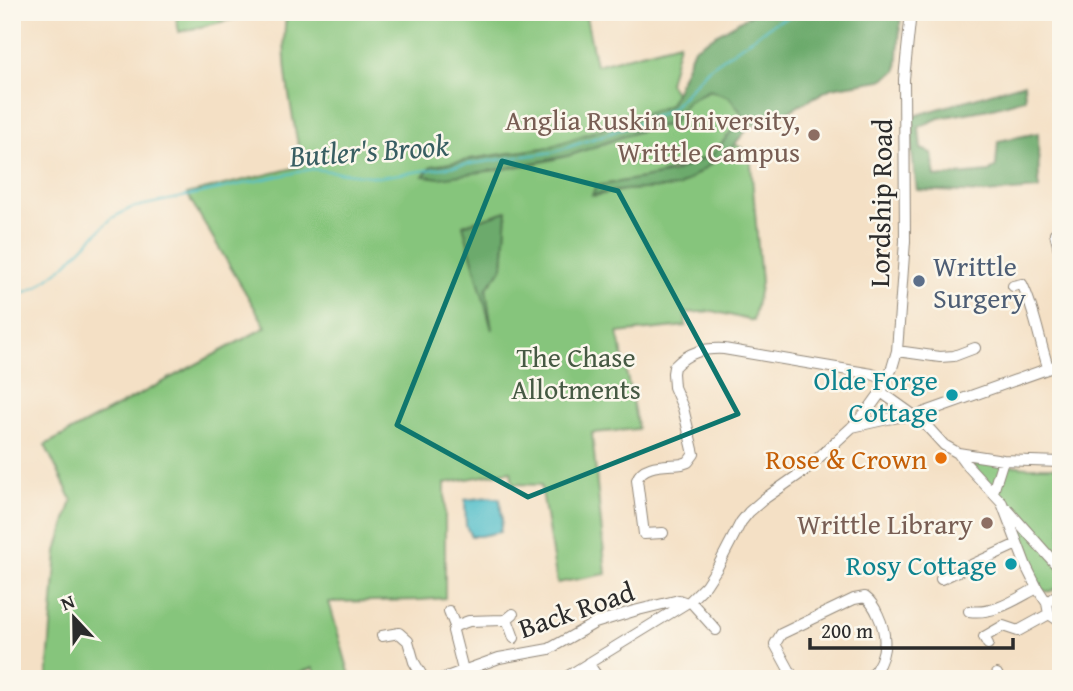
<svg xmlns="http://www.w3.org/2000/svg" width="1073" height="691" font-family="'Gentium Book Plus',serif">
	<style>
		.green { fill: #86c57c; stroke: #587854; stroke-width: 2; fill-rule: evenodd }
		.forest { fill: #6caa6c; stroke: #4c6a4c; stroke-width: 2 }
		.water { fill: #51bec9; stroke: #3e747a; stroke-width: 2 }
		.lines { fill: none; stroke-linecap: round; stroke-linejoin: round }
		.stream { stroke: #51bec9; stroke-width: 2 }
		.minor-casing { stroke: #908678; stroke-width: 12 }
		.minor { stroke: #fff; stroke-width: 10 }
		.marked { fill: none; stroke: #0f766e; stroke-width: 5; stroke-linejoin: round }
		.education-dot { fill: #8d6e63; stroke: #fbf7ec; stroke-width: 2.5 }
		.service-dot { fill: #5c6f8a; stroke: #fbf7ec; stroke-width: 2.5 }
		.culture-dot { fill: #0f9aa8; stroke: #fbf7ec; stroke-width: 2.5 }
		.food-dot { fill: #e8710a; stroke: #fbf7ec; stroke-width: 2.5 }
		.labels { text-anchor: middle; dominant-baseline: central; stroke-width: 5; stroke-linejoin: round; paint-order: stroke }
		.education-label { font-size: 28px; fill: #785e54; stroke: #fbf7ec; text-anchor: end }
		.street-label { font-size: 28px; fill: #2b2b2b; stroke: #fbf7ec }
		.service-label { font-size: 28px; fill: #4e5e75; stroke: #fbf7ec; text-anchor: start }
		.park-label { font-size: 28px; fill: #465943; stroke: #fbf7ec }
		.culture-label { font-size: 28px; fill: #0d838f; stroke: #fbf7ec; text-anchor: end }
		.food-label { font-size: 28px; fill: #c56008; stroke: #fbf7ec; text-anchor: end }
		.water-label { font-size: 30px; font-style: italic; fill: #385e62; stroke: #fbf7ec }
	</style>
	<rect width="100%" height="100%" fill="#fbf7ec"/>
	<filter id="ink" filterUnits="userSpaceOnUse"><feTurbulence type="fractalNoise" baseFrequency=".0143" numOctaves="2"/><feDisplacementMap in="SourceGraphic" scale="14" xChannelSelector="R" yChannelSelector="G"/><feConvolveMatrix kernelMatrix="1 2 1 2 8 2 1 2 1" color-interpolation-filters="sRGB"/></filter>
	<filter id="wash" filterUnits="userSpaceOnUse"><feTurbulence type="fractalNoise" baseFrequency=".00686" numOctaves="4" result="noise"/><feDisplacementMap in="SourceGraphic" scale="28" xChannelSelector="R" yChannelSelector="G"/><feGaussianBlur stdDeviation="1.57" result="paint"/><feColorMatrix in="noise" values="0 0 0 0 0 0 0 0 0 0 0 0 0 0 0 0 0 1.4 0 .05"/><feComposite in="paint" operator="in"/></filter>
	<g filter="url(#wash)">
		<rect width="100%" height="100%" fill="#f4e0c5"/>
		<!-- green -->
		<path class="green" d="M 175,12 L 263,12 L 179,32 Z
			M 287,12 L 585,12 L 596,65 L 679,43 L 669,83 L 675,92 L 670,105 L 550,147 L 469,159 L 479,172 C 511,168 543,163 574,154 C 605,144 641,127 672,125 L 688,101 L 710,90 L 729,97 L 744,116 L 714,154 L 659,175 L 596,186 L 594,196 L 625,190 L 678,187 L 728,152 L 735,144 L 750,153 L 761,282 L 753,321 L 713,311 L 685,313 L 686,326 L 618,333 L 638,429 L 592,433 L 606,574 L 557,583 L 541,485 L 513,484 L 511,471 L 445,483 L 445,598 L 420,600 L 329,602 L 351,679 L 319,679 L 313,668 L 282,679 L 47,679 L 57,551 L 72,500 L 45,445 L 266,327 L 187,194 L 302,166 C 294,121 278,57 287,12 ZM 507,211 L 503,267 L 486,289 L 490,321 L 463,225 Z
			M 969,461 L 1027,467 L 1061,467 L 1061,585 C 1054,591 1047,595 1039,587 L 1010,517 L 1015,512 Z"/>
		<!-- forest -->
		<path class="forest" d="M 755,12 L 901,12 L 897,71 L 881,80 L 831,88 L 773,120 L 750,126 L 728,152 L 678,187 L 625,190 L 592,195 L 596,186 L 672,173 L 713,154 L 744,116 L 729,97 L 709,90 L 688,101 L 672,125 L 653,126 L 571,155 L 509,168 L 440,178 L 423,176 L 432,166 L 550,147 L 670,105 L 694,48 Z
			M 1024,83 L 1025,99 L 989,109 L 939,118 L 919,127 L 921,149 L 932,153 L 935,177 L 989,172 L 996,166 L 998,141 L 1038,133 L 1039,189 L 985,193 L 917,190 L 912,154 L 911,117 Z
			M 507,211 L 503,267 L 486,289 L 492,330 L 463,225 Z"/>
		<!-- water -->
		<path class="water" d="M 489,497 L 500,499 L 502,520 L 500,532 L 480,536 L 471,536 L 466,526 L 465,500 Z"/>
		<g class="lines">
			<!-- stream -->
			<path class="stream" d="M 12,298 L 37,287 L 63,267 L 112,218 L 131,208 L 312,169 L 379,177 L 554,152 L 645,121 L 671,109 L 709,68 L 776,22 L 805,12"/>
		</g>
	</g>
	<g filter="url(#ink)">
		<g class="lines">
			<!-- minor casing -->
			<g class="minor-casing">
				<path id="minor" d="M 1055,233 L 1061,258
					M 1013,286 L 1022,284 C 1035,310 1039,340 1048,367
					M 897,351 L 940,357 L 954,356 L 975,348
					M 881,392 L 923,422 L 944,445 L 958,453 L 1003,460 L 1061,462
					M 917,418 L 923,413 L 1061,364
					M 852,427 L 892,418 L 913,415
					M 958,453 L 966,464 L 1002,503 L 1026,566 L 1037,588 L 1047,603 L 1049,614 L 1018,631 L 1003,626 L 984,637 L 988,644
					M 993,492 L 1003,460
					M 1007,509 L 1061,570
					M 663,533 L 644,534 L 637,480 C 642,463 667,466 682,464 L 688,462 L 694,454 L 683,408 L 674,387 L 673,373 L 674,367 C 688,352 704,348 724,349 L 872,374 L 887,380
					M 941,579 L 1017,544
					M 690,601 L 716,630
					M 1047,603 L 1061,591
					M 449,611 L 455,626
					M 969,611 C 994,615 1016,599 1037,588
					M 1049,614 L 1061,622
					M 507,619 L 514,638
					M 382,636 L 399,633 L 408,641 L 414,662 L 424,679
					M 588,663 L 599,679
					M 463,670 L 453,631 L 455,626 L 469,621 L 503,620 L 507,619 L 513,614
					M 997,674 L 999,679
					M 441,679 L 499,658 L 549,649 L 595,623 L 634,611 L 679,600 L 687,603
					M 563,679 L 690,601 L 706,585 L 717,568 L 741,522 L 749,512 L 764,499 L 804,471 L 851,428 L 868,410 L 881,392 L 892,368 L 897,351 L 905,241 L 904,79 L 911,12
					M 794,679 L 775,644 L 781,634 L 854,599 L 865,597 C 872,602 875,608 878,615 C 889,638 886,660 869,679"/>
			</g>
			<!-- minor -->
			<use href="#minor" class="minor"/>
		</g>
	</g>
	<!-- marked area -->
	<path class="marked" d="M 502,161 L 618,191 L 738,414 L 528,497 L 397,425 Z"/>
	<!-- markers -->
	<g class="education-dot">
		<circle cx="814" cy="135" r="7"/>
		<circle cx="987" cy="523" r="7"/>
	</g>
	<circle class="service-dot" cx="919" cy="281" r="7"/>
	<g class="culture-dot">
		<circle cx="952" cy="395" r="7"/>
		<circle cx="1011" cy="564" r="7"/>
	</g>
	<circle class="food-dot" cx="941" cy="458" r="7"/>
	<g class="labels">
		<!-- education labels -->
		<g class="education-label">
			<text x="800" y="119">Anglia Ruskin University,<tspan x="800" dy="32">Writtle Campus</tspan></text>
			<text x="973" y="523">Writtle Library</text>
		</g>
		<!-- street labels -->
		<g class="street-label">
			<text transform="translate(880 203) rotate(-89)">Lordship Road</text>
			<text transform="translate(576 609) rotate(-19)">Back Road</text>
		</g>
		<!-- service labels -->
		<g class="service-label">
			<text x="933" y="265">Writtle<tspan x="933" dy="32">Surgery</tspan></text>
		</g>
		<!-- park labels -->
		<g class="park-label">
			<text x="576" y="356">The Chase<tspan x="576" dy="32">Allotments</tspan></text>
		</g>
		<!-- culture labels -->
		<g class="culture-label">
			<text x="938" y="379">Olde Forge<tspan x="938" dy="32">Cottage</tspan></text>
			<text x="997" y="564">Rosy Cottage</text>
		</g>
		<!-- food labels -->
		<g class="food-label">
			<text x="927" y="458">Rose &amp; Crown</text>
		</g>
		<!-- water labels -->
		<g class="water-label">
			<text transform="translate(369 150) rotate(-4)">Butler's Brook</text>
		</g>
	</g>
	<!-- margin -->
	<rect width="1073" height="691" fill="none" stroke="#fbf7ec" stroke-width="42"/>
	<!-- north arrow -->
	<g transform="translate(74 618) rotate(338)" stroke="#fbf7ec" stroke-width="5" paint-order="stroke">
	<path d="M0-5L12 26L0 18L-12 26Z" fill="#2b2b2b"/>
	<text y="-10" font-size="19" font-weight="bold" text-anchor="middle" fill="#2b2b2b">N</text>
	</g>
	<!-- scale -->
	<path d="M810 638v10h203v-10" fill="none" stroke="#2b2b2b" stroke-width="3.5"/>
	<text x="821" y="638" font-size="21" fill="#2b2b2b" stroke="#fbf7ec" stroke-width="5" paint-order="stroke">200 m</text>
</svg>
